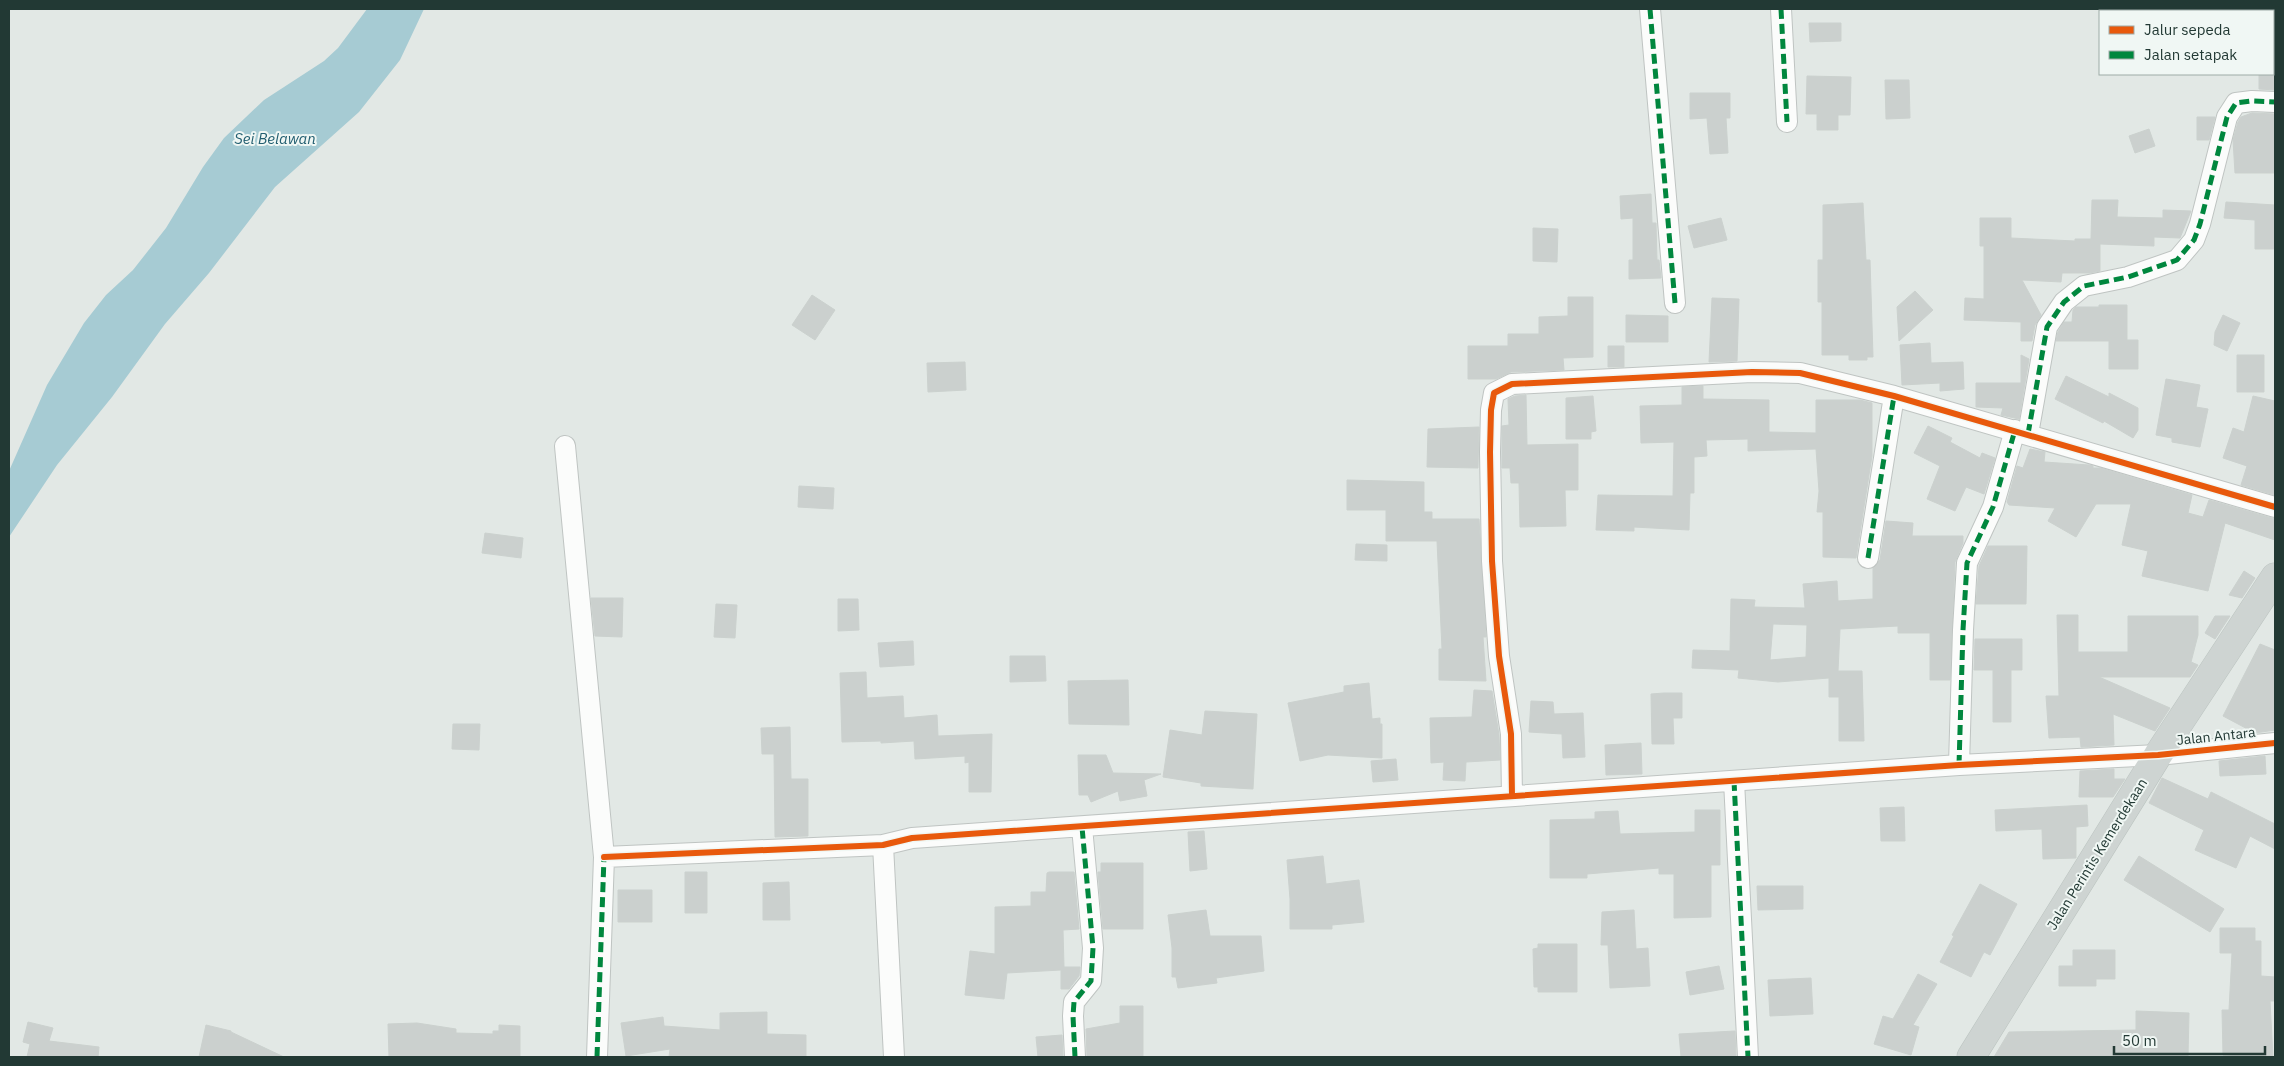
<svg xmlns="http://www.w3.org/2000/svg" width="2284" height="1066" font-family="'IBM Plex Sans',sans-serif">
	<style>
		.water { fill: #a6cbd3 }
		.building { fill: #cbd0ce; stroke: #cbd1ce; fill-rule: evenodd }
		.lines { fill: none; stroke-linecap: round; stroke-linejoin: round }
		.street-casing { stroke: #bfc4c2; stroke-width: 22 }
		.primary-casing { stroke: #bcc4c1; stroke-width: 29 }
		.street { stroke: #fbfcfb; stroke-width: 20 }
		.primary { stroke: #ced4d2; stroke-width: 28 }
		.quiet { stroke: #00873e; stroke-width: 5; stroke-dasharray: 10 5; stroke-linecap: butt }
		.cycleway-casing { stroke: #f0f7f4; stroke-width: 9 }
		.cycleway { stroke: #e8590c; stroke-width: 6 }
		.labels { text-anchor: middle; dominant-baseline: central; stroke-width: 4; stroke-linejoin: round; paint-order: stroke }
		.street-label { font-size: 14px; fill: #223934; stroke: #f0f7f4 }
		.water-label { font-size: 15px; font-style: italic; fill: #225e70; stroke: #f0f7f4 }
	</style>
	<rect width="100%" height="100%" fill="#e2e8e5"/>
	<!-- water -->
	<path class="water" d="M 367,9 L 424,9 L 400,60 L 359,112 L 275,187 L 209,273 L 165,324 L 112,397 L 57,465 L 9,537 L 9,471 L 47,385 L 84,323 L 106,295 L 133,270 L 166,228 L 203,167 L 224,138 L 264,100 L 324,61 L 338,48 Z"/>
	<!-- building -->
	<path class="building" d="M 1809,23 L 1841,23 L 1841,41 L 1810,42 Z
		M 2259,74 L 2275,74 L 2275,90 L 2259,89 Z
		M 1807,76 L 1851,77 L 1850,115 L 1838,115 L 1838,130 L 1817,130 L 1817,114 L 1806,114 Z
		M 1885,80 L 1909,80 L 1910,118 L 1886,119 Z
		M 1690,93 L 1730,93 L 1730,118 L 1726,118 L 1728,153 L 1710,154 L 1707,118 L 1690,119 Z
		M 2252,113 L 2275,114 L 2275,173 L 2235,173 L 2233,140 L 2238,122 L 2241,117 Z
		M 2197,117 L 2215,117 L 2209,140 L 2197,140 Z
		M 2149,129 L 2155,146 L 2135,153 L 2129,136 Z
		M 1651,194 L 1652,223 L 1656,223 L 1657,260 L 1659,260 L 1661,278 L 1629,279 L 1629,260 L 1633,260 L 1633,218 L 1621,219 L 1620,196 Z
		M 2092,200 L 2118,200 L 2117,217 L 2163,218 L 2163,210 L 2191,211 L 2180,238 L 2154,237 L 2154,246 L 2100,244 L 2100,271 L 2089,273 L 2062,273 L 2061,282 L 2022,280 L 2041,315 L 2035,325 L 2032,341 L 2021,341 L 2021,322 L 1964,320 L 1965,298 L 1984,299 L 1984,246 L 1980,246 L 1980,218 L 2011,218 L 2011,238 L 2075,241 L 2075,239 L 2091,239 Z
		M 2226,202 L 2275,205 L 2275,249 L 2255,249 L 2255,220 L 2224,218 Z
		M 1863,203 L 1866,260 L 1870,260 L 1873,357 L 1867,357 L 1867,360 L 1849,360 L 1849,355 L 1822,355 L 1822,302 L 1818,302 L 1818,260 L 1823,260 L 1823,205 Z
		M 1721,218 L 1727,240 L 1694,248 L 1688,226 Z
		M 1533,228 L 1558,229 L 1557,262 L 1533,261 Z
		M 1915,291 L 1933,310 L 1899,341 L 1897,307 Z
		M 812,295 L 835,310 L 815,340 L 792,325 Z
		M 1568,297 L 1593,297 L 1593,357 L 1563,358 L 1564,370 L 1511,372 L 1496,379 L 1468,379 L 1468,346 L 1508,346 L 1508,334 L 1539,334 L 1539,317 L 1568,316 Z
		M 1712,298 L 1739,299 L 1737,361 L 1709,362 Z
		M 2099,305 L 2127,305 L 2127,340 L 2138,340 L 2138,369 L 2109,369 L 2109,341 L 2056,341 L 2058,332 L 2064,322 L 2072,322 L 2073,310 L 2076,307 L 2099,307 Z
		M 1626,315 L 1668,316 L 1668,342 L 1626,342 Z
		M 2223,315 L 2240,323 L 2227,351 L 2214,345 L 2215,332 Z
		M 1930,343 L 1931,363 L 1963,362 L 1964,389 L 1940,391 L 1940,383 L 1902,385 L 1900,345 Z
		M 1608,346 L 1624,346 L 1624,367 L 1608,367 Z
		M 2021,355 L 2029,359 L 2019,419 L 2001,415 L 2003,408 L 1976,407 L 1976,383 L 2021,383 Z
		M 2237,355 L 2264,355 L 2264,392 L 2237,392 Z
		M 965,362 L 966,390 L 928,392 L 927,363 Z
		M 2066,376 L 2109,397 L 2109,393 L 2138,408 L 2138,430 L 2133,438 L 2104,421 L 2103,423 L 2055,399 Z
		M 2166,379 L 2200,385 L 2196,407 L 2208,409 L 2200,447 L 2172,442 L 2172,438 L 2156,435 Z
		M 1703,386 L 1703,399 L 1769,400 L 1769,432 L 1816,433 L 1816,400 L 1860,400 L 1872,403 L 1872,456 L 1856,558 L 1823,557 L 1823,512 L 1817,512 L 1819,491 L 1816,449 L 1748,451 L 1748,439 L 1706,440 L 1707,456 L 1694,457 L 1694,493 L 1690,493 L 1689,530 L 1634,527 L 1634,531 L 1596,530 L 1598,495 L 1673,496 L 1674,442 L 1641,443 L 1640,406 L 1682,405 L 1682,387 Z
		M 1526,395 L 1527,445 L 1578,444 L 1578,490 L 1565,490 L 1566,526 L 1520,527 L 1519,483 L 1511,483 L 1510,468 L 1502,468 L 1502,426 L 1509,425 L 1508,399 L 1515,396 Z
		M 1593,396 L 1596,431 L 1591,432 L 1591,439 L 1566,439 L 1566,398 Z
		M 2253,396 L 2275,401 L 2275,495 L 2241,485 L 2247,466 L 2223,458 L 2233,428 L 2244,432 Z
		M 1928,426 L 1952,438 L 1950,442 L 1980,458 L 1982,453 L 1995,458 L 1984,494 L 1966,487 L 1955,511 L 1927,499 L 1940,466 L 1914,453 Z
		M 1479,427 L 1478,468 L 1427,467 L 1428,429 Z
		M 2030,449 L 2045,452 L 2044,462 L 2089,465 L 2093,466 L 2093,468 L 2100,468 L 2192,495 L 2188,513 L 2203,517 L 2209,500 L 2275,519 L 2275,540 L 2225,523 L 2208,591 L 2142,576 L 2148,551 L 2122,545 L 2131,504 L 2096,504 L 2076,537 L 2048,521 L 2055,508 L 2009,505 L 2007,502 L 2017,466 L 2023,468 Z
		M 1347,480 L 1424,482 L 1424,512 L 1432,512 L 1432,519 L 1479,519 L 1486,637 L 1483,637 L 1486,681 L 1439,680 L 1439,649 L 1442,649 L 1437,541 L 1386,541 L 1386,510 L 1347,510 Z
		M 799,486 L 834,488 L 833,509 L 798,507 Z
		M 1886,521 L 1913,523 L 1912,536 L 1963,536 L 1963,543 L 1955,562 L 1950,680 L 1930,680 L 1930,633 L 1898,633 L 1898,626 L 1840,629 L 1838,671 L 1862,671 L 1864,741 L 1839,741 L 1839,697 L 1829,697 L 1829,678 L 1778,682 L 1738,678 L 1739,670 L 1692,668 L 1693,650 L 1730,651 L 1731,599 L 1755,600 L 1754,607 L 1805,608 L 1803,584 L 1837,581 L 1838,601 L 1873,599 L 1873,568 L 1880,560 ZM 1773,624 L 1807,625 L 1806,657 L 1770,660 Z
		M 485,533 L 523,538 L 521,558 L 482,553 Z
		M 1356,544 L 1387,545 L 1387,561 L 1355,560 Z
		M 1988,546 L 2027,546 L 2026,604 L 1976,604 L 1979,566 Z
		M 2244,571 L 2255,578 L 2242,598 L 2229,595 Z
		M 591,598 L 623,598 L 622,637 L 595,636 Z
		M 838,599 L 858,599 L 859,630 L 838,631 Z
		M 716,604 L 737,605 L 735,638 L 714,637 Z
		M 2057,615 L 2078,615 L 2078,652 L 2128,652 L 2128,616 L 2198,616 L 2198,635 L 2191,662 L 2198,665 L 2190,677 L 2099,677 L 2170,708 L 2155,731 L 2113,714 L 2114,745 L 2081,747 L 2080,737 L 2049,738 L 2046,696 L 2059,696 Z
		M 2215,616 L 2230,616 L 2215,639 L 2205,633 Z
		M 1975,639 L 2022,639 L 2022,670 L 2011,670 L 2011,722 L 1993,722 L 1993,670 L 1974,670 Z
		M 913,641 L 914,665 L 880,667 L 878,643 Z
		M 2260,644 L 2275,650 L 2275,730 L 2255,733 L 2223,716 Z
		M 1010,656 L 1045,656 L 1046,681 L 1010,682 Z
		M 866,672 L 867,698 L 903,696 L 904,718 L 937,715 L 938,736 L 992,734 L 991,792 L 969,792 L 969,762 L 965,763 L 965,756 L 915,759 L 914,741 L 881,743 L 881,741 L 842,742 L 840,673 Z
		M 1128,680 L 1129,725 L 1069,724 L 1068,681 Z
		M 1369,683 L 1372,719 L 1380,718 L 1380,724 L 1382,724 L 1382,758 L 1328,755 L 1300,761 L 1288,703 L 1344,692 L 1344,686 Z
		M 1474,690 L 1492,691 L 1499,735 L 1500,760 L 1466,762 L 1465,781 L 1443,780 L 1444,762 L 1431,763 L 1430,718 L 1472,717 Z
		M 1664,693 L 1682,693 L 1682,718 L 1673,718 L 1674,744 L 1652,744 L 1651,694 Z
		M 1531,701 L 1553,702 L 1554,714 L 1583,713 L 1585,757 L 1563,758 L 1562,734 L 1529,732 Z
		M 1205,711 L 1257,714 L 1253,789 L 1201,786 L 1201,783 L 1163,777 L 1170,730 L 1202,735 Z
		M 453,724 L 480,724 L 479,750 L 452,749 Z
		M 790,727 L 791,779 L 808,779 L 808,836 L 775,837 L 774,754 L 762,754 L 761,728 Z
		M 1641,743 L 1642,774 L 1606,775 L 1605,745 Z
		M 1078,755 L 1106,755 L 1113,773 L 1161,774 L 1144,780 L 1147,796 L 1120,801 L 1118,791 L 1091,802 L 1088,795 L 1079,795 Z
		M 2265,756 L 2266,774 L 2220,776 L 2219,761 Z
		M 1396,759 L 1398,780 L 1373,782 L 1371,761 Z
		M 2114,769 L 2114,779 L 2125,779 L 2113,797 L 2079,797 L 2080,771 Z
		M 2162,778 L 2208,799 L 2211,792 L 2275,824 L 2275,849 L 2250,836 L 2236,868 L 2195,850 L 2204,830 L 2149,803 Z
		M 2087,805 L 2088,826 L 2076,827 L 2076,858 L 2043,859 L 2042,829 L 1996,831 L 1995,810 Z
		M 1904,807 L 1905,841 L 1881,841 L 1880,808 Z
		M 1695,810 L 1720,810 L 1720,865 L 1711,865 L 1711,917 L 1674,918 L 1674,874 L 1659,874 L 1659,868 L 1587,874 L 1587,878 L 1550,878 L 1550,820 L 1595,819 L 1595,812 L 1618,811 L 1620,834 L 1695,832 Z
		M 1204,831 L 1207,869 L 1190,871 L 1188,832 Z
		M 1323,856 L 1326,884 L 1359,880 L 1364,922 L 1332,925 L 1332,929 L 1290,929 L 1290,899 L 1287,860 Z
		M 2139,856 L 2224,909 L 2210,932 L 2124,880 Z
		M 1101,863 L 1143,863 L 1143,929 L 1103,929 L 1098,872 L 1101,872 Z
		M 685,872 L 707,872 L 707,913 L 685,913 Z
		M 1049,872 L 1074,872 L 1079,929 L 1063,930 L 1064,967 L 1080,967 L 1079,976 L 1069,989 L 1061,989 L 1061,970 L 1007,973 L 1004,999 L 965,995 L 970,951 L 995,954 L 995,907 L 1031,906 L 1031,892 L 1046,892 L 1047,873 Z
		M 789,882 L 790,920 L 763,920 L 763,883 Z
		M 1980,884 L 2017,904 L 1990,955 L 1984,952 L 1971,977 L 1940,962 L 1954,936 L 1952,935 Z
		M 1757,886 L 1803,886 L 1803,909 L 1758,910 Z
		M 618,890 L 652,890 L 652,922 L 618,922 Z
		M 1206,910 L 1210,936 L 1261,936 L 1264,971 L 1216,978 L 1217,983 L 1178,988 L 1176,977 L 1172,977 L 1172,948 L 1168,915 Z
		M 1634,910 L 1636,949 L 1648,948 L 1650,986 L 1610,988 L 1608,945 L 1601,945 L 1602,912 Z
		M 2220,928 L 2255,928 L 2255,941 L 2261,941 L 2261,976 L 2275,977 L 2274,1001 L 2270,1001 L 2273,1057 L 2223,1055 L 2222,1010 L 2229,1010 L 2232,953 L 2220,953 Z
		M 1538,944 L 1577,944 L 1577,992 L 1538,992 L 1538,987 L 1534,987 L 1533,949 L 1538,948 Z
		M 2073,950 L 2115,950 L 2115,979 L 2096,979 L 2096,986 L 2059,986 L 2059,966 L 2073,966 Z
		M 1719,966 L 1724,989 L 1690,995 L 1686,972 Z
		M 1918,974 L 1937,984 L 1913,1025 L 1919,1027 L 1911,1055 L 1874,1044 L 1883,1016 L 1893,1019 Z
		M 1811,978 L 1813,1014 L 1770,1016 L 1768,980 Z
		M 1120,1006 L 1143,1006 L 1143,1057 L 1087,1057 L 1086,1029 L 1120,1023 Z
		M 2136,1011 L 2189,1013 L 2188,1057 L 1994,1057 L 2009,1032 L 2136,1030 Z
		M 767,1012 L 767,1034 L 806,1035 L 806,1057 L 669,1057 L 670,1049 L 626,1056 L 621,1023 L 663,1017 L 664,1026 L 720,1030 L 720,1013 Z
		M 28,1022 L 53,1028 L 49,1041 L 99,1047 L 98,1057 L 27,1057 L 30,1044 L 23,1042 Z
		M 417,1023 L 456,1029 L 456,1033 L 493,1034 L 493,1031 L 499,1031 L 499,1025 L 520,1026 L 520,1057 L 389,1057 L 388,1024 Z
		M 206,1025 L 231,1031 L 231,1032 L 284,1057 L 199,1057 Z
		M 1735,1031 L 1736,1057 L 1681,1057 L 1679,1034 Z
		M 1062,1035 L 1063,1057 L 1038,1057 L 1036,1037 Z"/>
	<g class="lines">
		<!-- street casing -->
		<g class="street-casing">
			<path id="street" d="M 1650,9 L 1675,303
				M 1781,9 L 1787,122
				M 2028,434 L 2047,327 L 2064,302 L 2084,286 L 2128,277 L 2177,260 L 2194,240 L 2200,224 L 2227,117 L 2236,103 L 2252,101 L 2275,102
				M 565,446 L 604,857 L 597,1057
				M 1868,558 L 1894,396
				M 1959,765 L 1963,630 L 1967,563 L 1993,507 L 2015,430
				M 1734,781 L 1748,1057
				M 1512,796 L 1511,734 L 1499,656 L 1492,561 L 1490,452 L 1491,410 L 1494,393 L 1512,384 L 1752,372 L 1800,373 L 1894,396 L 2275,507
				M 883,845 L 894,1057
				M 604,857 L 883,845 L 912,838 L 1959,765 L 2158,755 L 2275,743
				M 1075,1057 L 1073,1016 L 1074,1002 L 1091,981 L 1093,948 L 1082,827"/>
		</g>
		<!-- primary casing -->
		<g class="primary-casing">
			<path id="primary" d="M 1971,1057 L 2158,755 L 2275,577"/>
		</g>
		<!-- street -->
		<use href="#street" class="street"/>
		<!-- primary -->
		<use href="#primary" class="primary"/>
		<!-- quiet -->
		<path class="quiet" d="M 1650,9 L 1675,303
			M 1781,9 L 1787,122
			M 2028,434 L 2047,327 L 2064,302 L 2084,286 L 2128,277 L 2177,260 L 2194,240 L 2200,224 L 2227,117 L 2236,103 L 2252,101 L 2275,102
			M 1868,558 L 1894,396
			M 1959,765 L 1963,630 L 1967,563 L 1993,507 L 2015,430
			M 1734,781 L 1748,1057
			M 597,1057 L 604,857
			M 1075,1057 L 1073,1016 L 1074,1002 L 1091,981 L 1093,948 L 1082,827"/>
		<!-- cycleway casing -->
		<g class="cycleway-casing">
			<path id="cycleway" d="M 1512,796 L 1511,734 L 1499,656 L 1492,561 L 1490,452 L 1491,410 L 1494,393 L 1512,384 L 1752,372 L 1800,373 L 1894,396 L 2275,507
				M 604,857 L 883,845 L 912,838 L 1959,765 L 2158,755 L 2275,743"/>
		</g>
		<!-- cycleway -->
		<use href="#cycleway" class="cycleway"/>
	</g>
	<g class="labels">
		<!-- street labels -->
		<g class="street-label">
			<text transform="translate(2216 736) rotate(-6)">Jalan Antara</text>
			<text transform="translate(2097 854) rotate(-58)">Jalan Perintis Kemerdekaan</text>
		</g>
		<!-- water labels -->
		<g class="water-label">
			<text x="275" y="138">Sei Belawan</text>
		</g>
	</g>
	<!-- border -->
	<rect width="2284" height="1066" fill="none" stroke="#223934" stroke-width="20"/>
	<!-- legend -->
	<rect x="2099" y="10" width="175" height="65" fill="#f0f7f4" stroke="#9eaba7"/>
	<rect x="2109" y="26" width="25" height="8" fill="#e8590c" stroke="#9eaba7"/>
	<text x="2144" y="35" font-size="15" fill="#223934">Jalur sepeda</text>
	<rect x="2109" y="51" width="25" height="8" fill="#00873e" stroke="#9eaba7"/>
	<text x="2144" y="60" font-size="15" fill="#223934">Jalan setapak</text>
	<!-- scale -->
	<path d="M2114 1046v8h151v-8" fill="none" stroke="#223934" stroke-width="2.5"/>
	<text x="2122" y="1046" font-size="15" fill="#223934" stroke="#f0f7f4" stroke-width="4" paint-order="stroke">50 m</text>
</svg>
